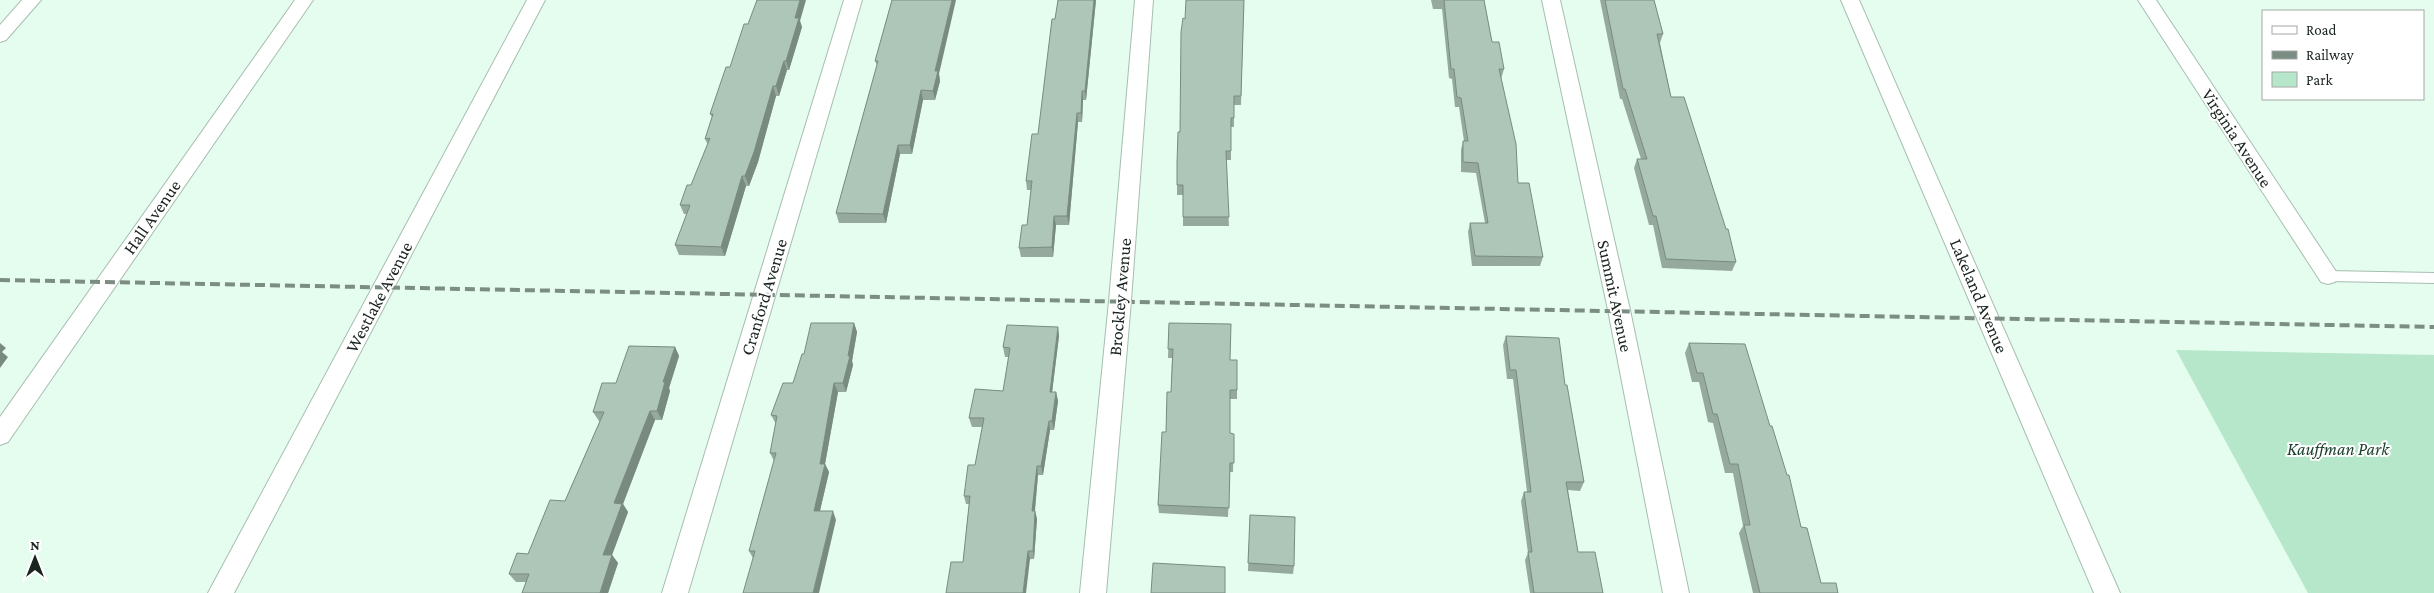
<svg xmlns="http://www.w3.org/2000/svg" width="2434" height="593" font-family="'Crimson Pro',serif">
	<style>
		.green { fill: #b6e7cb }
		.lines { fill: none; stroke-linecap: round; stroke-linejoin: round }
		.lane-casing { stroke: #a6beb0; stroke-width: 12 }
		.street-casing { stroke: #a6beb0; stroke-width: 2 }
		.lane { stroke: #fff; stroke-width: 10 }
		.street { fill: #fff; fill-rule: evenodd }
		.rail { stroke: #7c8d83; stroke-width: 4; stroke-dasharray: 10 5; stroke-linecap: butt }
		.wall { fill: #95aa9d }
		.shaded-wall { fill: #798b80 }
		.building { fill: #adc6b7; stroke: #798b80 }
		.labels { text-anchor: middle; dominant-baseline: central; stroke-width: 4; stroke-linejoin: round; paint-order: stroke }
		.street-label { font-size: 18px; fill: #1b251f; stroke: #fff }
		.park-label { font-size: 18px; font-style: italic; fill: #1b3f2d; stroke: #fff }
	</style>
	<rect width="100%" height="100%" fill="#e4fdee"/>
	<!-- green -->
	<path class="green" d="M 2176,350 L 2434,355 L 2434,593 L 2308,593 Z"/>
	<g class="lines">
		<!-- lane casing -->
		<g class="lane-casing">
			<path id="lane" d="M 2328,276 L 2434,278"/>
		</g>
		<!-- street casing -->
		<g class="street-casing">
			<path id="street" d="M 22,0 L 41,0 L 6,40 L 0,42 L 0,25 Z
				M 295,0 L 313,0 L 8,442 L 0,445 L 0,417 Z
				M 527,0 L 545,0 L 234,593 L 208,593 Z
				M 844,0 L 862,0 L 688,593 L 662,593 Z
				M 1135,0 L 1153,0 L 1131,301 L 1106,593 L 1080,593 L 1109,301 Z
				M 1542,0 L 1560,0 L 1630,310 L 1689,593 L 1663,593 L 1608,310 Z
				M 1841,0 L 1859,0 L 2120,593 L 2094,593 Z
				M 2138,0 L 2156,0 L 2335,270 L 2338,276 L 2335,282 L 2328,284 L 2321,282 Z"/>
		</g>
		<!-- lane -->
		<use href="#lane" class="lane"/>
		<!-- street -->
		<use href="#street" class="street"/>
		<!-- rail -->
		<path class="rail" d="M 0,280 L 2434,327"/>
	</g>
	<!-- wall -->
	<path class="wall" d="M 892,0 L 939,74 L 940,81 L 935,100 L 923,100 L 912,154 L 900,154 L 886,223 L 839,223 L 836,213 L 877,65 L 875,61 Z
		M 1058,0 L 1096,0 L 1086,100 L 1083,100 L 1082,122 L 1078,122 L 1069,225 L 1056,225 L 1053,257 L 1021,257 L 1019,248 L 1027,225 L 1031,190 L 1027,190 L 1026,181 L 1038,134 Z
		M 1244,0 L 1241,105 L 1234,105 L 1234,127 L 1231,127 L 1231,160 L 1226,160 L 1229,226 L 1183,226 L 1183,195 L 1177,195 L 1177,185 L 1180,132 L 1185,19 Z
		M 1431,0 L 1484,0 L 1492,42 L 1504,69 L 1501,79 L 1518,183 L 1543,257 L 1540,266 L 1472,266 L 1468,232 L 1470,223 L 1485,223 L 1476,173 L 1461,172 L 1461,150 L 1463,141 L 1464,141 L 1459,107 L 1455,107 L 1452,79 L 1449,78 L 1442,9 L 1433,9 Z
		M 1600,0 L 1654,0 L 1663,34 L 1660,43 L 1671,97 L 1736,262 L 1732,271 L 1662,268 L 1653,225 L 1649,225 L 1634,168 L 1637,159 L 1641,159 L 1622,99 L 1620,99 Z
		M 800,21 L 802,27 L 789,70 L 787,70 L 779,96 L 776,96 L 758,162 L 749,186 L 746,186 L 725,256 L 679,255 L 675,245 L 687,214 L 684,214 L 680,205 L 691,185 L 708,145 L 705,139 L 712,117 L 710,114 L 730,67 Z
		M 854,323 L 857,332 L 852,361 L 853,365 L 846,392 L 838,392 L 825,464 L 829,472 L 820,511 L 836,520 L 753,558 L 749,551 L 774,461 L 770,453 L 776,424 L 771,415 L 793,383 L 804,354 Z
		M 1169,323 L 1230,360 L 1237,390 L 1237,399 L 1230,399 L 1230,433 L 1234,434 L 1233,472 L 1230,472 L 1228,517 L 1159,513 L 1158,505 L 1171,392 L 1172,358 L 1168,358 Z
		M 1058,327 L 1059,336 L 1052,392 L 1056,392 L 1058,401 L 1054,430 L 1050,430 L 1043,475 L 1038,475 L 1035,511 L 1037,519 L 1034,559 L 963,562 L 969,504 L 966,504 L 964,496 L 975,465 L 982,427 L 972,427 L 969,418 L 1003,391 L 1009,357 L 1005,357 L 1003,347 Z
		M 1506,336 L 1565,385 L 1584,482 L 1580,491 L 1568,490 L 1578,552 L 1603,593 L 1530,593 L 1525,560 L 1528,553 L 1521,501 L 1524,492 L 1527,492 L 1513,379 L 1507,379 L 1503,345 Z
		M 1689,343 L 1801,527 L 1821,583 L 1838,593 L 1753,593 L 1739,533 L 1743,526 L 1733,473 L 1725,473 L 1713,423 L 1708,422 L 1699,382 L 1692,382 L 1685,353 Z
		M 675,347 L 679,356 L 669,388 L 670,391 L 662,420 L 655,420 L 623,504 L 628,512 L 612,555 L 618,563 L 608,593 L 522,593 L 526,582 L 516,582 L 509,574 L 528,554 L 565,501 L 600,421 L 599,421 L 593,412 L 616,383 Z
		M 1250,515 L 1294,566 L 1293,574 L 1248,571 Z"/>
	<!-- shaded-wall -->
	<path class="shaded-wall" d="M 800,0 L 806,0 L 800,21 L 802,27 L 789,70 L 786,61 L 795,18 Z
		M 952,0 L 956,0 L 939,74 L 940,81 L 935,100 L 933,91 L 935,71 Z
		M 1094,0 L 1096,0 L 1086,100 L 1085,91 Z
		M 784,61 L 787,70 L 779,96 L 776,86 Z
		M 773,86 L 776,96 L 758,162 L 749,186 L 745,176 Z
		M 921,90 L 923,100 L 912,154 L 910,145 Z
		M 1082,91 L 1083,100 L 1082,122 L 1081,113 Z
		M 1077,113 L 1078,122 L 1069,225 L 1067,216 Z
		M 898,145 L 900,154 L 886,223 L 883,214 Z
		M 742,176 L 746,186 L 725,256 L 721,247 Z
		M 1054,216 L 1056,225 L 1053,257 L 1052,247 Z
		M 854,323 L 857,332 L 852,361 L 853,365 L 846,392 L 843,383 Z
		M 1058,327 L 1059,336 L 1051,401 L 1050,392 Z
		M 0,343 L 6,348 L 2,352 L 8,357 L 0,368 Z
		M 675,347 L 679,356 L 669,388 L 670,391 L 662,420 L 657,411 L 663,382 Z
		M 834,383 L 838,392 L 825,464 L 829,472 L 818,519 L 814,511 L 820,464 Z
		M 1056,392 L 1058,401 L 1054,430 L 1052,421 Z
		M 650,411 L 655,420 L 623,504 L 628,512 L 612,555 L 618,563 L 608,593 L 600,593 L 603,555 L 614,503 Z
		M 1049,421 L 1050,430 L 1043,475 L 1041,466 Z
		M 1037,466 L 1038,475 L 1034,519 L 1032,511 Z
		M 833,511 L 836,520 L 819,593 L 813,593 Z
		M 1035,511 L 1037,519 L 1034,559 L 1033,551 Z
		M 1028,551 L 1030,559 L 1026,593 L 1023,593 Z"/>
	<!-- building -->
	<path class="building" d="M 757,0 L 800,0 L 795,18 L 799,18 L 786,61 L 784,61 L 776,86 L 773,86 L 754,152 L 745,176 L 742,176 L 721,247 L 675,245 L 690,205 L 680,205 L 687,185 L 691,185 L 710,138 L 705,139 L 713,114 L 710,114 L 726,67 L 730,67 L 744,24 L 748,24 Z
		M 892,0 L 952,0 L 935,71 L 938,71 L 933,91 L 921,90 L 910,145 L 898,145 L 883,214 L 836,213 L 878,61 L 875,61 Z
		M 1058,0 L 1094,0 L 1085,91 L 1082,91 L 1081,113 L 1077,113 L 1067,216 L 1054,216 L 1052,247 L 1019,248 L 1022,225 L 1027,225 L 1032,181 L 1026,181 L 1032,134 L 1038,134 L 1052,19 L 1055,19 Z
		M 1186,0 L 1244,0 L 1241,96 L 1234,96 L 1234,118 L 1231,118 L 1231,151 L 1226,151 L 1229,217 L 1183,217 L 1183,185 L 1177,185 L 1177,163 L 1178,132 L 1180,132 L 1181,32 L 1183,18 L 1185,19 Z
		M 1444,0 L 1484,0 L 1492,42 L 1499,42 L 1504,69 L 1499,69 L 1516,144 L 1518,183 L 1529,183 L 1543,257 L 1475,256 L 1470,223 L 1488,223 L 1478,163 L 1463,162 L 1463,141 L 1468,141 L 1461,98 L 1457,97 L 1454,69 L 1451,69 Z
		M 1605,0 L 1654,0 L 1663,34 L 1657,34 L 1671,97 L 1684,97 L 1726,229 L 1728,229 L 1736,262 L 1666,259 L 1656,216 L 1653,216 L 1637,159 L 1647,159 L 1625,89 L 1623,89 Z
		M 811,323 L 854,323 L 848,356 L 850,356 L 843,383 L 834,383 L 820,464 L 825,464 L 814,511 L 833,511 L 813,593 L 743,593 L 755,551 L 749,551 L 776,453 L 770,453 L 777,416 L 771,415 L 783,383 L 793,383 L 802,354 L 804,354 Z
		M 1169,323 L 1231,324 L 1230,360 L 1237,360 L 1237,390 L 1230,390 L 1230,433 L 1234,434 L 1234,463 L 1230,463 L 1229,508 L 1158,505 L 1162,432 L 1166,432 L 1167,392 L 1171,392 L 1173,349 L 1168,349 Z
		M 1007,325 L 1058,327 L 1050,392 L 1056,392 L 1052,421 L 1049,421 L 1041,466 L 1037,466 L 1032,511 L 1035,511 L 1033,551 L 1028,551 L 1023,593 L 946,593 L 951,562 L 963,562 L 970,496 L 964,496 L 968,465 L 975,465 L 984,418 L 969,418 L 975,389 L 1003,391 L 1010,348 L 1003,347 Z
		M 1506,336 L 1559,338 L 1565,385 L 1567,385 L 1584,482 L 1566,482 L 1578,552 L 1595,552 L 1603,593 L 1534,593 L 1528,552 L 1532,552 L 1524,492 L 1531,492 L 1516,370 L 1510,370 Z
		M 1689,343 L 1745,344 L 1770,426 L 1772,426 L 1787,475 L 1789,475 L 1801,527 L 1807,528 L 1821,583 L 1836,583 L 1838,593 L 1760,593 L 1744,525 L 1750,525 L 1738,464 L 1730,464 L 1717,414 L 1713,414 L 1703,373 L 1697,373 Z
		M 629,346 L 675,347 L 663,382 L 665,382 L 657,411 L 650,411 L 614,503 L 622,504 L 603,555 L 612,555 L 600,593 L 522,593 L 529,574 L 509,574 L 517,553 L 528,554 L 550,500 L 565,501 L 604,412 L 593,412 L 602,383 L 616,383 Z
		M 1250,515 L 1295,517 L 1294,566 L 1248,563 Z
		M 1153,563 L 1225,567 L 1225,593 L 1151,593 Z"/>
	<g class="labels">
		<!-- street labels -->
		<g class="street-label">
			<text transform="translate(2237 138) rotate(57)">Virginia Avenue</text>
			<text transform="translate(152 217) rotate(-55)">Hall Avenue</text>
			<text transform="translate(1615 296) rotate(78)">Summit Avenue</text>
			<text transform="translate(1979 296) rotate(67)">Lakeland Avenue</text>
			<text transform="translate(379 297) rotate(-62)">Westlake Avenue</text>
			<text transform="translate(764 297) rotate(-73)">Cranford Avenue</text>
			<text transform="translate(1120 297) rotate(-85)">Brockley Avenue</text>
		</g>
		<!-- park labels -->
		<g class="park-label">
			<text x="2338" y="449">Kauffman Park</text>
		</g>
	</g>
	<!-- legend -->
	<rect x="2262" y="10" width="162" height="90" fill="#ffffff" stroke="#a4a8a5"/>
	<rect x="2272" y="26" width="25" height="8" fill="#ffffff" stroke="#a4a8a5"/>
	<text x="2306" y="35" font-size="15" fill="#1b251f">Road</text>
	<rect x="2272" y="51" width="25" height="8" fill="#7c8d83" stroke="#a4a8a5"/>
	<text x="2306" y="60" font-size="15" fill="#1b251f">Railway</text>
	<rect x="2272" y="72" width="25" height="15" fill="#b6e7cb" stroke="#a4a8a5"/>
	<text x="2306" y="85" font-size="15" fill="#1b251f">Park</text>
	<!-- north arrow -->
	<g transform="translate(35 558)" stroke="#ffffff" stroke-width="4" paint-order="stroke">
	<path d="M0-4L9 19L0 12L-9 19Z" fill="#1b251f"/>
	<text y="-8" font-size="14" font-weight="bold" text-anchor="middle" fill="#1b251f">N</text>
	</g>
</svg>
